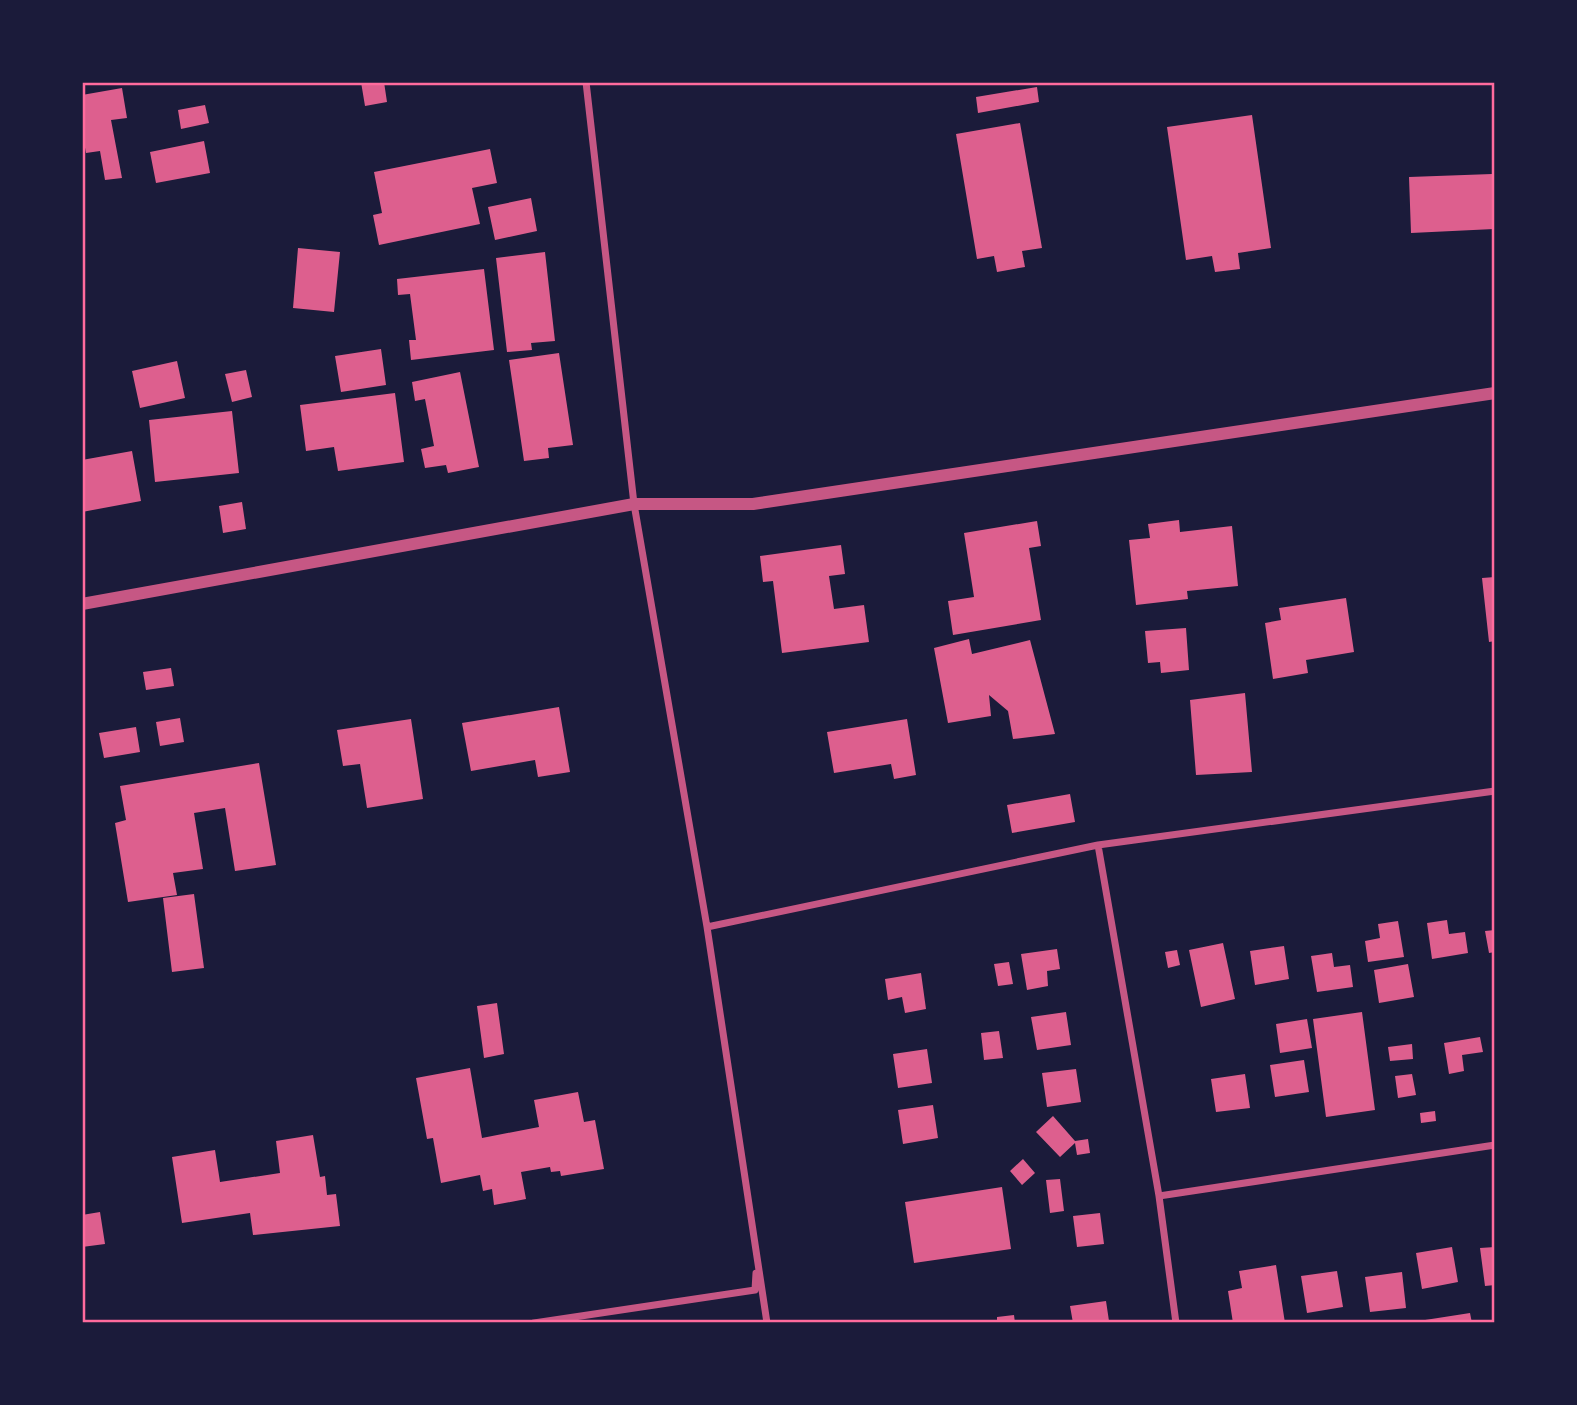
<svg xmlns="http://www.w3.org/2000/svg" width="1577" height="1405" font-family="'Roboto Condensed',sans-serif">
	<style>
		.building { fill: #dd5f8e }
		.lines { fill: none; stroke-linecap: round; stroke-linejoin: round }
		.minor { stroke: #c65784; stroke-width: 7 }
		.tertiary { stroke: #c65784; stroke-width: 12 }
		.neatline { fill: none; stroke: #ff6b9d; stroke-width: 2.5 }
	</style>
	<rect width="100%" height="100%" fill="#1b1b3a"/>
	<!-- building -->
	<path class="building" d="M 361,82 L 384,82 L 387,102 L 365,106 Z
		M 1037,87 L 1039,102 L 978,113 L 976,97 Z
		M 122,88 L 127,118 L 111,120 L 122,178 L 105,180 L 100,151 L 86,153 L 82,131 L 82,95 Z
		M 205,105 L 209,123 L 181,129 L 178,110 Z
		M 1252,115 L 1271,248 L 1238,253 L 1240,269 L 1215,272 L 1212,256 L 1186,260 L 1167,127 Z
		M 1020,123 L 1042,248 L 1022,251 L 1025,267 L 997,272 L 994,256 L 977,259 L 956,134 Z
		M 204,141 L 210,173 L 156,183 L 150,152 Z
		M 490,149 L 497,183 L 472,188 L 480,224 L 379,245 L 373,215 L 382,213 L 374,172 Z
		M 1492,174 L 1494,229 L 1411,233 L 1409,177 Z
		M 531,198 L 537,231 L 495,240 L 488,207 Z
		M 298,248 L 340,252 L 334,312 L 293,308 Z
		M 545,252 L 555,341 L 531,343 L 532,350 L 507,352 L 496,258 Z
		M 484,269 L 494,350 L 411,360 L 409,340 L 416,340 L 410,294 L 398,295 L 397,279 Z
		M 381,349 L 386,385 L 341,392 L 335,356 Z
		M 559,353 L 573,445 L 548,448 L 549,458 L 524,461 L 509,360 Z
		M 177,361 L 185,398 L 140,408 L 132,371 Z
		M 246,370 L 252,397 L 232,402 L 225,374 Z
		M 460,372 L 479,467 L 448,473 L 446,465 L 425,468 L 421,449 L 434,446 L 425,399 L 415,401 L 412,382 Z
		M 395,393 L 404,462 L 338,471 L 334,447 L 306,451 L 300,405 Z
		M 232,411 L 239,473 L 155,482 L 149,420 Z
		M 132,451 L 141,501 L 82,512 L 82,460 Z
		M 242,502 L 246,529 L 223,533 L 219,506 Z
		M 1179,520 L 1180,532 L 1232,526 L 1238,586 L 1187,591 L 1188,599 L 1136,605 L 1129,540 L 1150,538 L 1148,524 Z
		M 1037,521 L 1041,546 L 1029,548 L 1041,620 L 953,635 L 948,601 L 974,597 L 964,533 Z
		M 841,545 L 845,574 L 829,576 L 834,609 L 864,605 L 869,642 L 782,653 L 773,581 L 763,582 L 760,556 Z
		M 1495,577 L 1495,641 L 1489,642 L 1482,578 Z
		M 1346,598 L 1354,652 L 1306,660 L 1308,673 L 1273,679 L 1265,623 L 1281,620 L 1279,608 Z
		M 1186,628 L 1189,670 L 1161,673 L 1160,662 L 1148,663 L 1145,631 Z
		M 969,639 L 972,654 L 1030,640 L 1055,734 L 1013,739 L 1008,711 L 989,695 L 991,716 L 948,723 L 934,648 Z
		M 171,668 L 174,686 L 146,690 L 143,672 Z
		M 1245,693 L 1252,772 L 1196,775 L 1190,700 Z
		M 559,707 L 570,772 L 538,777 L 535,760 L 471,771 L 462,723 Z
		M 180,718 L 184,742 L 160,746 L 156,722 Z
		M 411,719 L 423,799 L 367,808 L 360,764 L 343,766 L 337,730 Z
		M 907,719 L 916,775 L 894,779 L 891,764 L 834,773 L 827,732 Z
		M 136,727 L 140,752 L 104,758 L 99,733 Z
		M 259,763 L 276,865 L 235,871 L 225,808 L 194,813 L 203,869 L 173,873 L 177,895 L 128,902 L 115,823 L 126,820 L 120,786 Z
		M 1070,794 L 1075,822 L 1012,833 L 1007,805 Z
		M 194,894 L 204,968 L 172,972 L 163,898 Z
		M 1447,920 L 1449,934 L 1465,932 L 1468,953 L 1432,959 L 1427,923 Z
		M 1398,921 L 1404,957 L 1368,962 L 1365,941 L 1380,938 L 1378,924 Z
		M 1495,930 L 1495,952 L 1489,953 L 1485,931 Z
		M 1223,943 L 1235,999 L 1201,1007 L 1189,950 Z
		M 1284,946 L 1289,979 L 1255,985 L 1250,951 Z
		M 1057,949 L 1060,969 L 1047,971 L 1048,986 L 1027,990 L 1021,954 Z
		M 1177,950 L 1180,965 L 1168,968 L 1165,952 Z
		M 1332,953 L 1334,967 L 1350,965 L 1353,987 L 1317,992 L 1311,956 Z
		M 1009,962 L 1013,984 L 998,986 L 994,964 Z
		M 1408,964 L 1414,997 L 1379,1003 L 1374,970 Z
		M 921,973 L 926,1009 L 905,1013 L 902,997 L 888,1000 L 885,979 Z
		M 497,1003 L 504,1054 L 484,1058 L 477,1006 Z
		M 1066,1012 L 1071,1045 L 1037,1050 L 1031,1017 Z
		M 1362,1012 L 1375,1110 L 1326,1117 L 1313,1019 Z
		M 1307,1019 L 1312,1048 L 1280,1053 L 1276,1024 Z
		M 999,1031 L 1003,1058 L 984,1060 L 981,1033 Z
		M 1480,1037 L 1483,1052 L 1462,1055 L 1464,1071 L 1449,1074 L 1444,1043 Z
		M 1412,1044 L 1413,1059 L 1390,1061 L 1388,1047 Z
		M 927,1049 L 932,1083 L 898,1088 L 893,1054 Z
		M 1304,1060 L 1309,1092 L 1275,1097 L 1270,1065 Z
		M 470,1068 L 482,1138 L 539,1127 L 534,1100 L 578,1092 L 584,1122 L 595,1120 L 604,1169 L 561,1176 L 560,1171 L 551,1172 L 550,1167 L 521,1172 L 526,1199 L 494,1205 L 492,1189 L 483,1191 L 480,1175 L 441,1183 L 433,1138 L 427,1139 L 416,1078 Z
		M 1076,1069 L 1081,1102 L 1047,1107 L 1042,1073 Z
		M 1245,1074 L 1250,1108 L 1216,1112 L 1211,1079 Z
		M 1412,1074 L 1416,1095 L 1398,1098 L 1395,1076 Z
		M 933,1105 L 938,1138 L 903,1144 L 898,1110 Z
		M 1435,1111 L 1436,1121 L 1421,1123 L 1420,1113 Z
		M 1053,1116 L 1075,1141 L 1088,1139 L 1090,1153 L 1077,1155 L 1075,1143 L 1060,1157 L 1036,1132 Z
		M 313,1135 L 320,1177 L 325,1176 L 327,1195 L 336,1194 L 340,1226 L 253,1235 L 250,1213 L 182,1223 L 172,1157 L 215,1150 L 220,1182 L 280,1173 L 276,1141 Z
		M 1023,1159 L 1035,1173 L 1022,1185 L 1010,1171 Z
		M 1060,1179 L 1064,1211 L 1050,1213 L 1046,1180 Z
		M 1002,1187 L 1011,1249 L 914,1263 L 905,1202 Z
		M 100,1212 L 105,1244 L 82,1247 L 82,1215 Z
		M 1100,1213 L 1104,1244 L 1077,1247 L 1073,1216 Z
		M 1452,1247 L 1458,1282 L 1422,1289 L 1416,1253 Z
		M 1495,1247 L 1495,1285 L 1485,1286 L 1480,1248 Z
		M 1276,1265 L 1285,1323 L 1233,1323 L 1228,1291 L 1242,1288 L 1239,1271 Z
		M 1337,1271 L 1343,1307 L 1307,1313 L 1301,1276 Z
		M 1402,1272 L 1406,1308 L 1370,1312 L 1365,1277 Z
		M 1106,1301 L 1109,1321 L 1073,1323 L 1070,1306 Z
		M 1470,1313 L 1472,1323 L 1425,1323 L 1425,1320 Z
		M 1014,1315 L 1015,1323 L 997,1323 L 997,1317 Z"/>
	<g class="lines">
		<!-- minor -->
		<path class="minor" d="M 586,82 L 634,504 L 707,927 L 767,1323
			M 1098,845 L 1159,1196 L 1176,1323
			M 707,927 L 1098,845 L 1495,791
			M 1159,1196 L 1495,1145
			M 534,1323 L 755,1290 L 756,1273"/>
		<!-- tertiary -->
		<path class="tertiary" d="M 82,604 L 634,504 L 753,504 L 1495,393"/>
	</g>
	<!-- border -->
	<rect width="1577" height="1405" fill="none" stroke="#1b1b3a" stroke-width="168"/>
	<rect x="84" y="84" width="1409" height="1237" class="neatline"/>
</svg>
